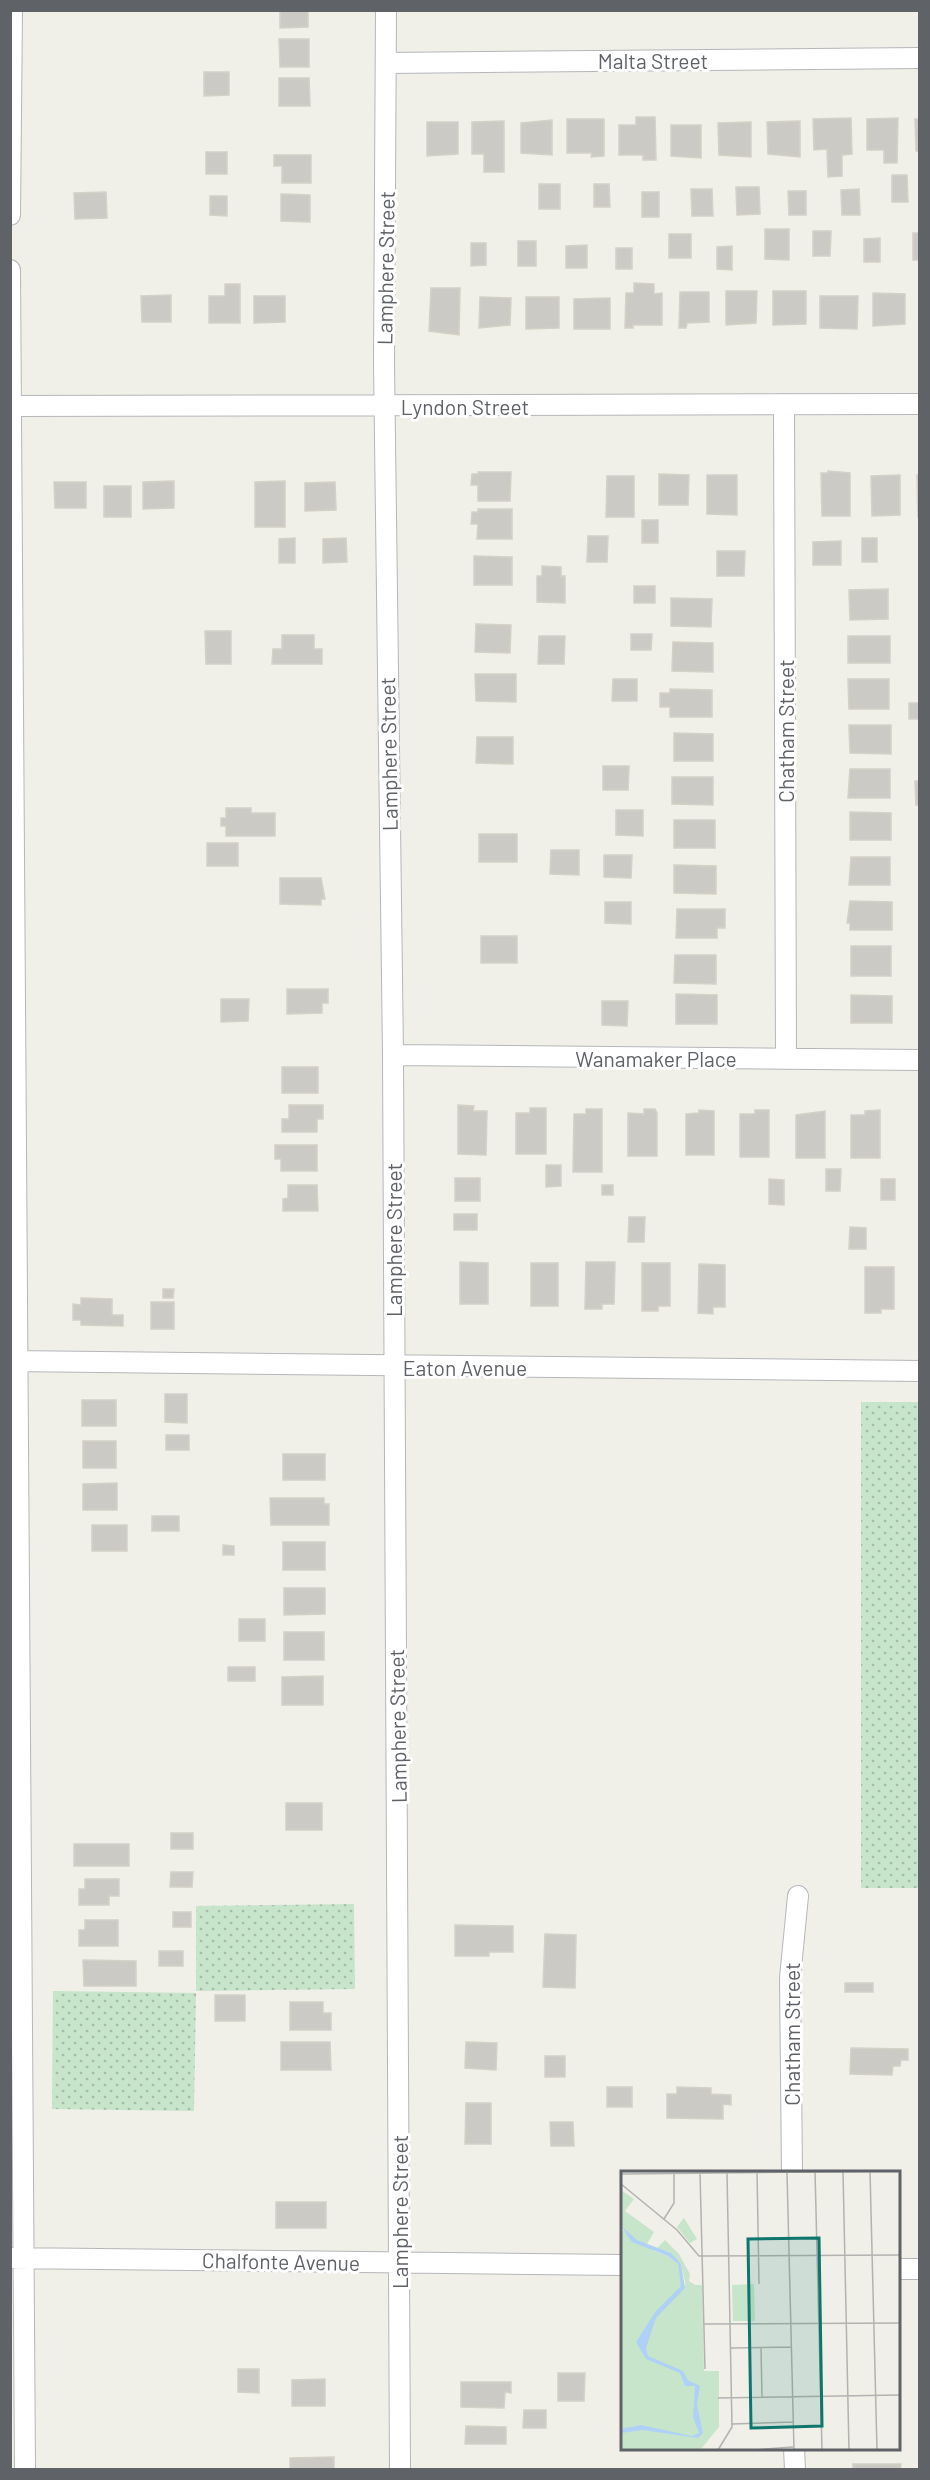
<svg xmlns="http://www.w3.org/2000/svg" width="930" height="2480" font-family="Barlow,sans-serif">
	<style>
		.green { fill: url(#green-dots) }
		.building { fill: #cbcac4; stroke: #d4d1c6; stroke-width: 1.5 }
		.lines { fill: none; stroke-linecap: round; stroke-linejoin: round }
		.street-casing { stroke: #b5b7bb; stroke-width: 22 }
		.street { stroke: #fff; stroke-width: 20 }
		.labels { text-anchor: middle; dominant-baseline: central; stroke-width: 6; stroke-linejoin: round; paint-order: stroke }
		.street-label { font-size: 21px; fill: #5f6267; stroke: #fff }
		.inset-road { fill: none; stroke: #b2b3b0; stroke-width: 1.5 }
		.view { fill: #0f766e; fill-opacity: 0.15; stroke: #0f766e; stroke-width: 3 }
		.inset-edge { fill: none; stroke: #5f6267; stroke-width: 3 }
	</style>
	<defs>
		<pattern id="green-dots" width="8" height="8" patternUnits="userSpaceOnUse" patternTransform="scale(1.5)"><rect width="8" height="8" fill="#c7e5ca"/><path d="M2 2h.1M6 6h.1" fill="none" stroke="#a5bda8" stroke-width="1.8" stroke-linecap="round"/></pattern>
	</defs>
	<rect width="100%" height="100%" fill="#f0efe8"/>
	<!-- green -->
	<path class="green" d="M 861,1402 L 919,1402 L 919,1888 L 861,1888 Z
		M 354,1904 L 355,1989 L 196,1991 L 196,1906 Z
		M 53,1991 L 196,1993 L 194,2111 L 52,2109 Z"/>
	<!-- building -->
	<path class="building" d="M 280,10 L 308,10 L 308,27 L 280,28 Z
		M 279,39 L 309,39 L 309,67 L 280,67 Z
		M 204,72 L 229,72 L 229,95 L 204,96 Z
		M 279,78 L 309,78 L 310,106 L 279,106 Z
		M 636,117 L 655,117 L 656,160 L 643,160 L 643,155 L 619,155 L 619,125 L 636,125 Z
		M 851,118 L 852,154 L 842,155 L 842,176 L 828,177 L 827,149 L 814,150 L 813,119 Z
		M 898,118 L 897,163 L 884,163 L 884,150 L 867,150 L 867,119 Z
		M 567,119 L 604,119 L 604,156 L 591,157 L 592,153 L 567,153 Z
		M 915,119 L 920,119 L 920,151 L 916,151 Z
		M 552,120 L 552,155 L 521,153 L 521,123 Z
		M 504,121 L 504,172 L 484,172 L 484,154 L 472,154 L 472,122 Z
		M 800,121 L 800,157 L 768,154 L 767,122 Z
		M 427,122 L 458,122 L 458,154 L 427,156 Z
		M 751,122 L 751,157 L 719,155 L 718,123 Z
		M 671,125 L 701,125 L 701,158 L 671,156 Z
		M 206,152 L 227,152 L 227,174 L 206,174 Z
		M 274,155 L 311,155 L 311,183 L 282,183 L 282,166 L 274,166 Z
		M 892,175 L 907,175 L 908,202 L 892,202 Z
		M 539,184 L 560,184 L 560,209 L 539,209 Z
		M 594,184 L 609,184 L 610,207 L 594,207 Z
		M 736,187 L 759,187 L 760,214 L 737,215 Z
		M 691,189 L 712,189 L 713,216 L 692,216 Z
		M 859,189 L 860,215 L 842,215 L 841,190 Z
		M 788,191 L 806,191 L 806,215 L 789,215 Z
		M 106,192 L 107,218 L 75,219 L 74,193 Z
		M 642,192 L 659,192 L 659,217 L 642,217 Z
		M 281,194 L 310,195 L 310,222 L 281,221 Z
		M 210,196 L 227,196 L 227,216 L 210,215 Z
		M 765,229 L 789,229 L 789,260 L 765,259 Z
		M 813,231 L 831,231 L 830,256 L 813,256 Z
		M 913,233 L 920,233 L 920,260 L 913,260 Z
		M 669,234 L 691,234 L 691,258 L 669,258 Z
		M 880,238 L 880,262 L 864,262 L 864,239 Z
		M 518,241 L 536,241 L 536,266 L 518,266 Z
		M 471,243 L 486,243 L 486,265 L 471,266 Z
		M 587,245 L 587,268 L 566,268 L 566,246 Z
		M 732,246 L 732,270 L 717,269 L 717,247 Z
		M 616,248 L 632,248 L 632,269 L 616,269 Z
		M 634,283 L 654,284 L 654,294 L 662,293 L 662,325 L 633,325 L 633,328 L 625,328 L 626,293 L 634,293 Z
		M 225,284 L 240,284 L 240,323 L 209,323 L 209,296 L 225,296 Z
		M 431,288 L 460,288 L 459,335 L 429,331 Z
		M 726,291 L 757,291 L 756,323 L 726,325 Z
		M 773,291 L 806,291 L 806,324 L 773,325 Z
		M 680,292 L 709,292 L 709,322 L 687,323 L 686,328 L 679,328 Z
		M 873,293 L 905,294 L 905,324 L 873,326 Z
		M 171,295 L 171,322 L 142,322 L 141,296 Z
		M 254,296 L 285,296 L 285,322 L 254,323 Z
		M 820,296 L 858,296 L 857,329 L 820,328 Z
		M 480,297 L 511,298 L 510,325 L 479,328 Z
		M 526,297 L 559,297 L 559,328 L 526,329 Z
		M 610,298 L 610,329 L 574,329 L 574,299 Z
		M 828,471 L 850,473 L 850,516 L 822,516 L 821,473 L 828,473 Z
		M 478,472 L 511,472 L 510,501 L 478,501 L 478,485 L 471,485 L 472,474 L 478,474 Z
		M 659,474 L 689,475 L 688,505 L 659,505 Z
		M 707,475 L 737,475 L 737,515 L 707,514 Z
		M 900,475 L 900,515 L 872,516 L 871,476 Z
		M 917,475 L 920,475 L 920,516 L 918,517 Z
		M 607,476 L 634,476 L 634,517 L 606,517 Z
		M 174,481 L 174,508 L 143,509 L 143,482 Z
		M 285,481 L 285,527 L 255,527 L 255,482 Z
		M 54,482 L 86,482 L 86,508 L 55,508 Z
		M 335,482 L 336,510 L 305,511 L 305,483 Z
		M 104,486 L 131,486 L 131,517 L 104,517 Z
		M 478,509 L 512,509 L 512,539 L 477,539 L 478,524 L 471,524 L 472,512 L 478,512 Z
		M 642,520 L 658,520 L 658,543 L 642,543 Z
		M 588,536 L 608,536 L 607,562 L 587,562 Z
		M 295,538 L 295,563 L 279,563 L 279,539 Z
		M 346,538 L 347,562 L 323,563 L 323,539 Z
		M 862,538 L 877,538 L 877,562 L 862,562 Z
		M 841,541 L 841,565 L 813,565 L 813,542 Z
		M 717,551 L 745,551 L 744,576 L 717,576 Z
		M 474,556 L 512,557 L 512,585 L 474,585 Z
		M 542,566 L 561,567 L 561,576 L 565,576 L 565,603 L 537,602 L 537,576 L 542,576 Z
		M 634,586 L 655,586 L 655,603 L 634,603 Z
		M 888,589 L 888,619 L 850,620 L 849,590 Z
		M 671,598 L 712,599 L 711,627 L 671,626 Z
		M 476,624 L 511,625 L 510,653 L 475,652 Z
		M 205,631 L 231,631 L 231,664 L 206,664 Z
		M 631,634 L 652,634 L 651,650 L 631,650 Z
		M 282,635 L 314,635 L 314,649 L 322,649 L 322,664 L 272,664 L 273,649 L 282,649 Z
		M 539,636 L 565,636 L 564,664 L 538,664 Z
		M 848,636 L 890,636 L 890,663 L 848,663 Z
		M 673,642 L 713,643 L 713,672 L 672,671 Z
		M 475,674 L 516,674 L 516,702 L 476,701 Z
		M 613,679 L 637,679 L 637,701 L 612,701 Z
		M 848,679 L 889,679 L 889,709 L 849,709 Z
		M 670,689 L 712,690 L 712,717 L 670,717 L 670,707 L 660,707 L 660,693 L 670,693 Z
		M 909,703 L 920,703 L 920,719 L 909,719 Z
		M 849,725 L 891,725 L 891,754 L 850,753 Z
		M 674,733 L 713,734 L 713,761 L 674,761 Z
		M 477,737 L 513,737 L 513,764 L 476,763 Z
		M 603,766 L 629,766 L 628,790 L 603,790 Z
		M 850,769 L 890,769 L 890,798 L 848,798 Z
		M 672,777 L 713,777 L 713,805 L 672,804 Z
		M 915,781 L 920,781 L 920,805 L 916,805 Z
		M 226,808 L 251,808 L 251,813 L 275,813 L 275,836 L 226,836 L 226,826 L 221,826 L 221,818 L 226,818 Z
		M 616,810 L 643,810 L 643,836 L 616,835 Z
		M 850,812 L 891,813 L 891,840 L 850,840 Z
		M 674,820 L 715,820 L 715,848 L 674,848 Z
		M 479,834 L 517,834 L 517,862 L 479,862 Z
		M 207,843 L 238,843 L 238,866 L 207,866 Z
		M 551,850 L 579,850 L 579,875 L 550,874 Z
		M 604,855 L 632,855 L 631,878 L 604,877 Z
		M 851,857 L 890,857 L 890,885 L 849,885 Z
		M 674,865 L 716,866 L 716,894 L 674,893 Z
		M 280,878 L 321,878 L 325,899 L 321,899 L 321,905 L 280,904 Z
		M 850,901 L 892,902 L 892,930 L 850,930 L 850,923 L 847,923 Z
		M 605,902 L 631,902 L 631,924 L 605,923 Z
		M 677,909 L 725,909 L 725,928 L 717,928 L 717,938 L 676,938 Z
		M 481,936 L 517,936 L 517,963 L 481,963 Z
		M 851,946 L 891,946 L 891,976 L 851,976 Z
		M 675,955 L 716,955 L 716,984 L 674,983 Z
		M 287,989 L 328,989 L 328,1003 L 322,1003 L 322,1013 L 287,1014 Z
		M 676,994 L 717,995 L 717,1024 L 676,1024 Z
		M 851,995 L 892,996 L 892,1023 L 851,1023 Z
		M 221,999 L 249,999 L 248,1021 L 221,1022 Z
		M 602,1001 L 628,1001 L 627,1026 L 602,1025 Z
		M 282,1067 L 318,1067 L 318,1093 L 282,1093 Z
		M 289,1105 L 323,1105 L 323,1119 L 317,1119 L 317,1132 L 282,1132 L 282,1119 L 289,1119 Z
		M 458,1105 L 474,1106 L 473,1111 L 487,1111 L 486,1155 L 458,1154 Z
		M 530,1108 L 546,1108 L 546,1154 L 516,1154 L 516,1113 L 530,1113 Z
		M 586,1109 L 602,1109 L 602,1172 L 573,1172 L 574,1114 L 586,1114 Z
		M 644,1109 L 655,1109 L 657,1113 L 657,1156 L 628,1156 L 628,1113 L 644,1114 Z
		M 699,1110 L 714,1111 L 714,1155 L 686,1155 L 686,1114 L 699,1113 Z
		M 755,1110 L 769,1110 L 769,1157 L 740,1157 L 740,1114 L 755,1114 Z
		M 880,1110 L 880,1158 L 851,1158 L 851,1115 L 865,1115 L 865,1111 Z
		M 825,1111 L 825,1158 L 796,1158 L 796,1115 Z
		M 275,1145 L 317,1145 L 317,1171 L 281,1171 L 281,1159 L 275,1159 Z
		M 546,1165 L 561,1165 L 561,1186 L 546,1187 Z
		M 826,1169 L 841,1169 L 840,1191 L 826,1191 Z
		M 455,1178 L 480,1178 L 480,1201 L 455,1201 Z
		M 769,1179 L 784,1180 L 784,1205 L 769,1204 Z
		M 881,1179 L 895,1179 L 895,1200 L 881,1200 Z
		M 288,1185 L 317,1185 L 318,1211 L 283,1211 L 283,1199 L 288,1198 Z
		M 602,1185 L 613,1185 L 613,1195 L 602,1195 Z
		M 454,1214 L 477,1214 L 477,1230 L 454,1230 Z
		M 629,1217 L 645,1217 L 644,1242 L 628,1242 Z
		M 850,1227 L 866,1228 L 866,1249 L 849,1249 Z
		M 460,1262 L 488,1263 L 488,1304 L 460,1304 Z
		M 586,1262 L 615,1262 L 614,1304 L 602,1304 L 602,1309 L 585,1309 Z
		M 531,1263 L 558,1263 L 558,1306 L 531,1306 Z
		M 642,1263 L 670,1263 L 670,1306 L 658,1306 L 658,1311 L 642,1311 Z
		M 699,1264 L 725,1265 L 725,1307 L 713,1307 L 713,1314 L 698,1313 Z
		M 865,1267 L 894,1267 L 894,1309 L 881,1309 L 881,1313 L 865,1313 Z
		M 163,1289 L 174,1289 L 173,1298 L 163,1298 Z
		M 81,1298 L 112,1299 L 112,1315 L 123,1315 L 123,1326 L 81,1325 L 81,1320 L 73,1320 L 73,1304 L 81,1305 Z
		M 151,1302 L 174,1302 L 174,1329 L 151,1329 Z
		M 165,1394 L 187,1394 L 187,1423 L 165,1422 Z
		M 82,1400 L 116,1400 L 116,1426 L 82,1426 Z
		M 166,1435 L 189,1435 L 189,1450 L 166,1450 Z
		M 83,1441 L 116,1441 L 116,1468 L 83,1468 Z
		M 283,1454 L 325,1454 L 325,1480 L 283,1480 Z
		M 117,1483 L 117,1510 L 83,1510 L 83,1484 Z
		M 270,1498 L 324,1498 L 324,1504 L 329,1504 L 329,1525 L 271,1525 Z
		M 152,1516 L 179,1516 L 179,1531 L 152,1531 Z
		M 92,1525 L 127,1525 L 127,1551 L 92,1551 Z
		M 283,1542 L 325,1542 L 325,1570 L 283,1570 Z
		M 223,1545 L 234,1546 L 234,1555 L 223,1555 Z
		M 284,1588 L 325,1588 L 325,1614 L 284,1615 Z
		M 239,1619 L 265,1619 L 265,1641 L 239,1641 Z
		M 284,1632 L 324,1632 L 324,1660 L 284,1660 Z
		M 228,1667 L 255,1667 L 255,1681 L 228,1681 Z
		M 323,1676 L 323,1705 L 282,1705 L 282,1677 Z
		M 286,1803 L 322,1803 L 322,1830 L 286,1830 Z
		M 171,1833 L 193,1833 L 193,1849 L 171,1849 Z
		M 74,1844 L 129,1844 L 129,1866 L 74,1866 Z
		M 171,1872 L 193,1872 L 192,1887 L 170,1887 Z
		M 85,1879 L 119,1879 L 119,1896 L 109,1896 L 109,1905 L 79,1905 L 79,1889 L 85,1889 Z
		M 173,1912 L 191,1912 L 191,1927 L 173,1927 Z
		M 85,1920 L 118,1920 L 118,1946 L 79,1946 L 79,1930 L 85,1930 Z
		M 455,1925 L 513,1926 L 513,1952 L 489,1952 L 489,1956 L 455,1956 Z
		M 545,1934 L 576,1935 L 575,1988 L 543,1987 Z
		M 159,1951 L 183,1951 L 183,1966 L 159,1966 Z
		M 83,1960 L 136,1961 L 136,1986 L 84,1986 Z
		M 845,1983 L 873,1983 L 873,1992 L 845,1992 Z
		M 215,1995 L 245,1995 L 245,2021 L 215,2021 Z
		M 290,2002 L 323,2002 L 323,2013 L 331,2013 L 331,2030 L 290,2030 Z
		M 281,2042 L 330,2042 L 331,2070 L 281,2070 Z
		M 466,2042 L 497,2043 L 496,2070 L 465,2068 Z
		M 851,2048 L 908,2049 L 908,2060 L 901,2060 L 900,2066 L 893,2066 L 892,2075 L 850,2074 Z
		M 545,2056 L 565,2056 L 565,2077 L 545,2077 Z
		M 607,2087 L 632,2087 L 632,2107 L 607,2107 Z
		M 677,2087 L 711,2088 L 711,2094 L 731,2095 L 731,2105 L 723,2104 L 723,2119 L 667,2118 L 667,2094 L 677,2094 Z
		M 466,2103 L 491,2103 L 491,2144 L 465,2144 Z
		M 550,2122 L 573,2122 L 574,2146 L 551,2146 Z
		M 276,2202 L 326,2202 L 326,2228 L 276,2228 Z
		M 238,2369 L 259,2369 L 259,2393 L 238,2392 Z
		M 558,2373 L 585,2373 L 584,2401 L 558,2401 Z
		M 325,2379 L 325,2406 L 292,2406 L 292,2380 Z
		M 461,2382 L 511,2382 L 511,2393 L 505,2392 L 504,2408 L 461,2407 Z
		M 524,2410 L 546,2410 L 546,2428 L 523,2428 Z
		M 466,2426 L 506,2427 L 506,2444 L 465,2444 Z
		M 334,2457 L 334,2470 L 290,2470 L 290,2458 Z
		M 853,2464 L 901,2464 L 900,2470 L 853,2470 Z"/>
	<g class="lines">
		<!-- street casing -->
		<g class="street-casing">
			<path id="street" d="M 386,10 L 384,363 L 393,1055 L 400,2470
				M 387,63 L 920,58
				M 10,215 L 12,10
				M 10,270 L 25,2470
				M 784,404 L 786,1059
				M 10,406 L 920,404
				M 393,1055 L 920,1060
				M 10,1361 L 920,1371
				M 792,2172 L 790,1978 L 798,1896
				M 10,2258 L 622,2265
				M 898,2269 L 920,2269
				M 794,2448 L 795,2470"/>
		</g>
		<!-- street -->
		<use href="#street" class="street"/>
	</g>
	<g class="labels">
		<!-- street labels -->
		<g class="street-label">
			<text x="653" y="60">Malta Street</text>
			<text transform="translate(385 268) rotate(-89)">Lamphere Street</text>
			<text x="465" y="406">Lyndon Street</text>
			<text transform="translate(785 731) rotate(-90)">Chatham Street</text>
			<text transform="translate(388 754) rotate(-91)">Lamphere Street</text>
			<text x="656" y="1058">Wanamaker Place</text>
			<text transform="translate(393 1240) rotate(-90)">Lamphere Street</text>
			<text x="465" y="1367">Eaton Avenue</text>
			<text transform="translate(397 1726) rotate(-91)">Lamphere Street</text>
			<text transform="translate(791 2034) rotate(-90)">Chatham Street</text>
			<text transform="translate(399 2212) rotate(-90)">Lamphere Street</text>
			<text transform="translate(281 2261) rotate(1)">Chalfonte Avenue</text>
		</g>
	</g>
	<!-- overview -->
	<g transform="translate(621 2171)">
		<rect width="279" height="279" fill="#f0efe8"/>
		<path d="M 63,47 L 76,68 L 69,72 L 56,56 ZM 0,58 L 42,86 L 62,106 L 61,114 L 81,114 L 83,200 L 98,200 L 98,256 L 79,279 L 0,279 ZM 133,113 L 134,150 L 112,150 L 111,114 Z" fill="#c7e5ca"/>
		<path d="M 0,19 L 13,28 L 4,40 L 33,61 L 26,73 L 13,68 L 0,55 ZM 0,60 L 13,73 L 47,85 L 57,93 L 60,115 L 30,147 L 16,174 L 25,188 L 58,202 L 61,211 L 74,215 L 72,246 L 78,262 L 74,265 L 20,254 L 0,258 L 0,229 L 9,217 L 23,212 L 25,206 L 25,193 L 14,184 L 11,172 L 9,158 L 14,140 L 0,115 ZM 44,69 L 58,83 L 69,103 L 68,110 L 74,114 L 62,135 L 68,138 L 79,133 L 80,142 L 61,165 L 69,179 L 72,198 L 90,202 L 92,224 L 84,229 L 95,236 L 97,254 L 79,279 L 0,279 L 0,262 L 9,260 L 47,261 L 66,268 L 77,267 L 80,258 L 74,210 L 68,210 L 52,194 L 25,182 L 31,154 L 65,115 L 60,93 L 48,81 L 35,78 Z" fill="#c7e5ca"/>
		<path d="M 0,55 L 16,69 L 50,82 L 60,93 L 64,117 L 35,147 L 25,177 L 27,185 L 62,200 L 67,209 L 79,215 L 76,234 L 82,262 L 77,267 L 22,259 L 0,262 L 0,258 L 20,254 L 71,265 L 78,262 L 72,246 L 74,215 L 64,215 L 59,202 L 25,188 L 15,171 L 35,140 L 60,115 L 57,93 L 47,85 L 11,71 Z" fill="#afd1f8"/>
		<path class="inset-road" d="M 136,0 L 138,113M 194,0 L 201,279M 222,0 L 228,279M 249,0 L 256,279M 79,2 L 84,198M 166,2 L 173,279M 0,3 L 272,0M 0,13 L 56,59 L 78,85 L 279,84M 43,48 L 53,32 L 53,2M 279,87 L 279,126M 83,153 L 279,152M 110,177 L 170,176M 140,177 L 141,226M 97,227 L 279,224M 111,253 L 172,251M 97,279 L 111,256 L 106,2M 132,279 L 172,276"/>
		<path class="view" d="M 198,67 L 201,255 L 130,257 L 127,68 Z"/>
		<rect width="279" height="279" class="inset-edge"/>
	</g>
	<!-- border -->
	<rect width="930" height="2480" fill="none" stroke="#5f6267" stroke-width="24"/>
</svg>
